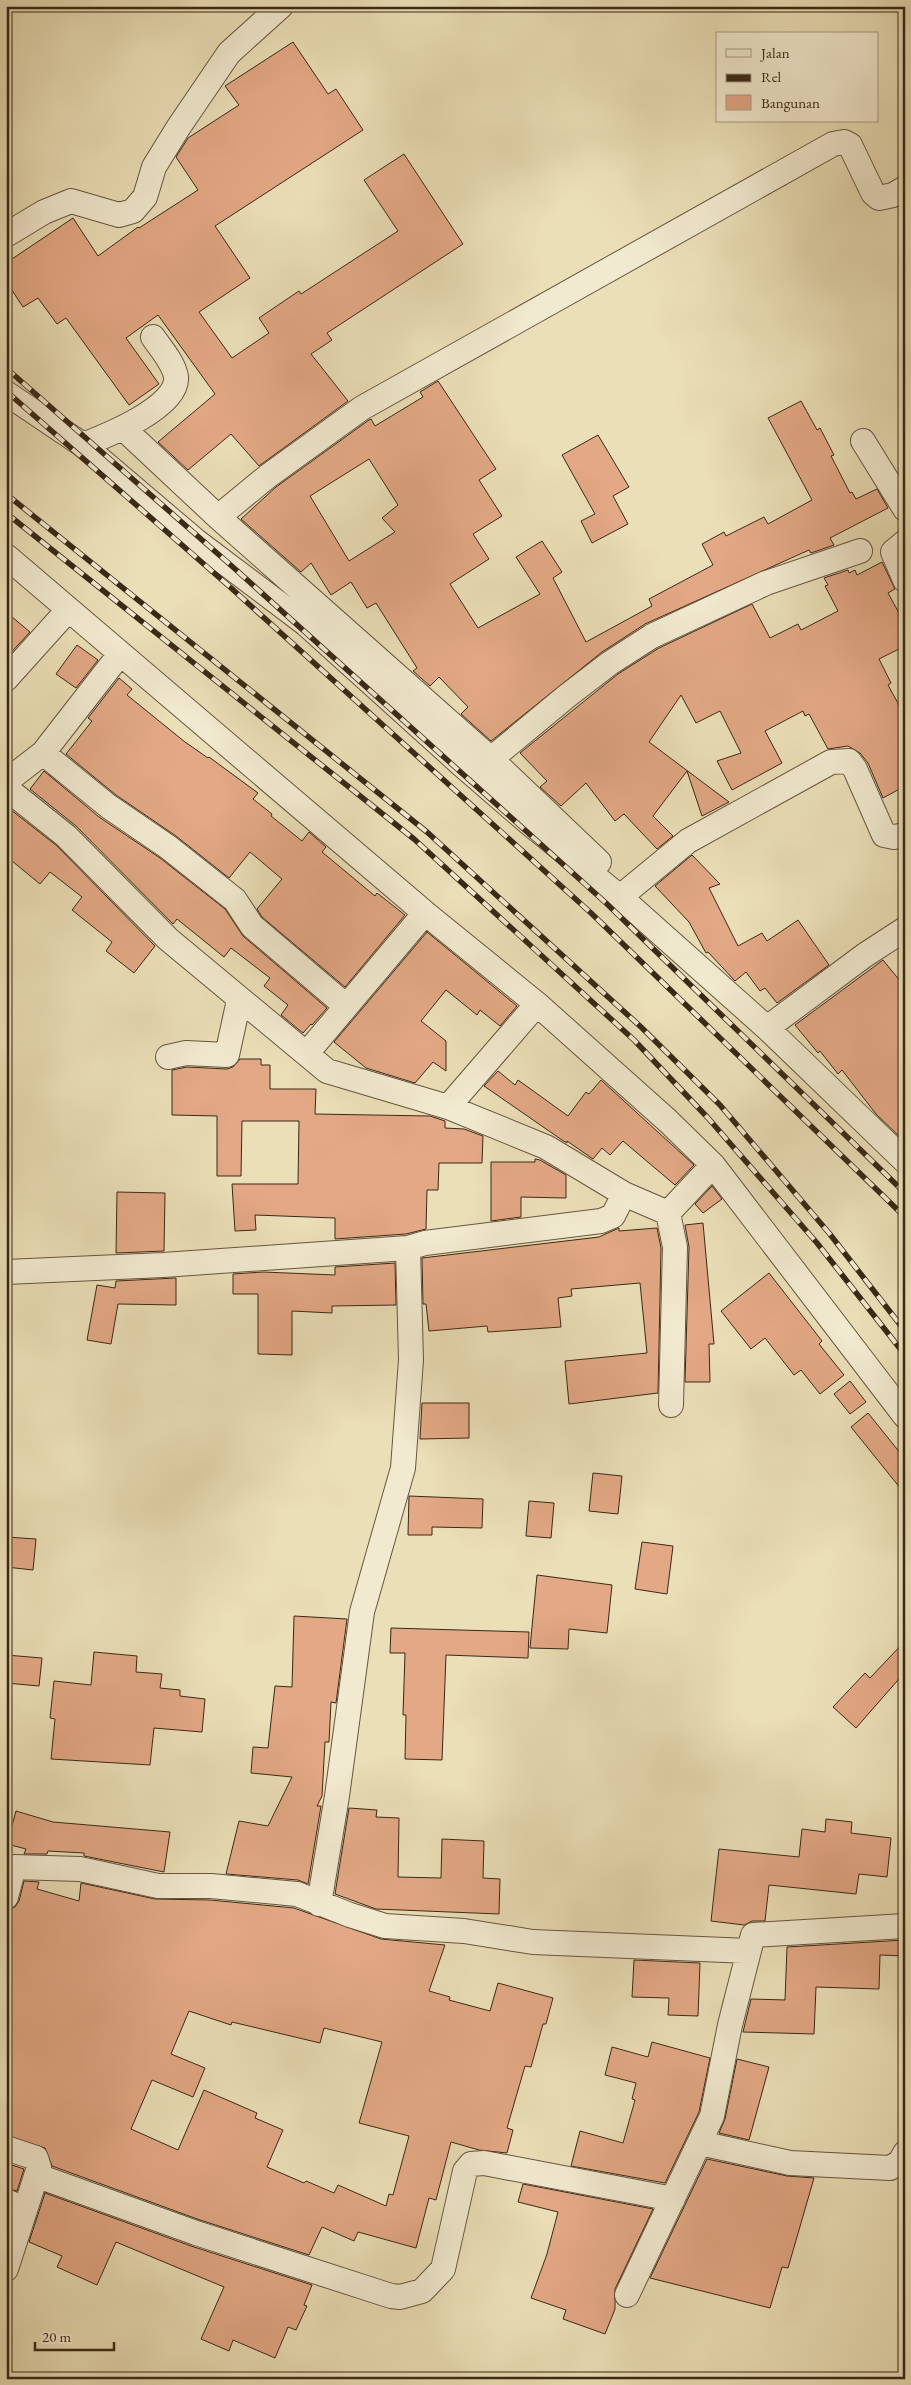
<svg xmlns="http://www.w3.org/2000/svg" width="911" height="2385" font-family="'EB Garamond',serif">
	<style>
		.building { fill: #e3a885; stroke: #3a2817; fill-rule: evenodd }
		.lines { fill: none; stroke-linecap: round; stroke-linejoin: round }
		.street-casing { stroke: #66563f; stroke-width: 26 }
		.street { stroke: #f2ead0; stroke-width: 24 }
		.rail-casing { stroke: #3a2817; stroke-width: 5.5 }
		.rail { stroke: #f2ead0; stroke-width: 4; stroke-dasharray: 11; stroke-linecap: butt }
	</style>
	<rect width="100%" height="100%" fill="#ebdfb7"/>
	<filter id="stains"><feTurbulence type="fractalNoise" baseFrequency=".004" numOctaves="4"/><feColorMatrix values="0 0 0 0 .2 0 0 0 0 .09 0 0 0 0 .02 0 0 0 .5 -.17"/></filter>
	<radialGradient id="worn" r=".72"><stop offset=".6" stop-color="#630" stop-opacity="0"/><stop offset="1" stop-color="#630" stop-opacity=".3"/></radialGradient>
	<!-- building -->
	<path class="building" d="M 293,42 L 328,94 L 336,89 L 363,130 L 215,226 L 250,278 L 199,312 L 232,358 L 269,333 L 259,318 L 299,291 L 301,294 L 398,231 L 364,180 L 404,154 L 463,244 L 327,333 L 332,340 L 311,354 L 348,401 L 259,466 L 231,434 L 188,470 L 158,442 L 215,394 L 158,315 L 126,338 L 159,384 L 129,405 L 66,318 L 57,324 L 38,298 L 23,307 L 6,281 L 6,263 L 73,218 L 98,256 L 138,227 L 139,228 L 198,190 L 176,157 L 188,138 L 239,105 L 225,86 Z
		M 438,381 L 496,469 L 479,480 L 502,516 L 473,534 L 489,559 L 450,584 L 478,628 L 540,594 L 516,557 L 542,541 L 562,572 L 553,578 L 586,642 L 652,606 L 649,599 L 713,565 L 702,544 L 724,532 L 726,536 L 764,517 L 768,524 L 812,500 L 768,418 L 801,401 L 817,430 L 820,428 L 834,455 L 831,456 L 850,493 L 852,492 L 856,499 L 877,489 L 888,508 L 830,538 L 834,545 L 811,553 L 809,550 L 645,624 L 602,652 L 491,741 L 461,714 L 468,707 L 439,677 L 430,686 L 413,671 L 417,668 L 376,603 L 367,608 L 351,582 L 331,595 L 311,563 L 301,572 L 241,519 L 276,487 L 369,420 L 371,419 L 375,426 L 423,397 L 420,392 ZM 369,459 L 398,505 L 382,518 L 395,532 L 349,561 L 310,496 Z
		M 598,435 L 629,487 L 613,496 L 628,524 L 592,543 L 581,521 L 595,514 L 562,455 Z
		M 882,562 L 895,589 L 888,593 L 905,624 L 905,646 L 879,659 L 891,683 L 888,685 L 905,716 L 905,786 L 883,798 L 868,763 L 860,753 L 848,746 L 828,749 L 809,714 L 805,716 L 803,711 L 765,731 L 782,763 L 732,790 L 717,761 L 741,753 L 720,711 L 696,723 L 681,695 L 649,742 L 729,802 L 702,816 L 687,771 L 653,816 L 673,836 L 657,849 L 624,814 L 615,821 L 586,783 L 561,806 L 540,787 L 547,781 L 520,753 L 618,674 L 659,648 L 752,604 L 770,638 L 798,624 L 801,630 L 838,611 L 825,586 L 828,585 L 824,578 L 848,570 L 849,573 L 855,570 L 857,575 Z
		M 6,612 L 30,632 L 6,658 Z
		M 77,645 L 98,660 L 76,688 L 56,674 Z
		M 119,678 L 132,689 L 127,695 L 185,742 L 208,758 L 209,757 L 258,793 L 253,799 L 272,814 L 271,816 L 302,841 L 309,832 L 326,847 L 322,852 L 375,896 L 377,893 L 405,915 L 345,987 L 262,917 L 257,909 L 282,879 L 250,852 L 229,878 L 176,836 L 116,795 L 66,754 L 92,721 L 88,718 Z
		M 44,771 L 99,817 L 160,858 L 225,909 L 243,936 L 327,1008 L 312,1025 L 311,1024 L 303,1033 L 281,1015 L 288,1005 L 264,986 L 270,978 L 231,948 L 224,957 L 177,919 L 173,924 L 76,826 L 30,789 Z
		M 6,806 L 57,846 L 155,946 L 134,973 L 106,951 L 112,942 L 72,910 L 82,897 L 50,872 L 40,884 L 6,856 Z
		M 692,855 L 720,884 L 709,888 L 738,946 L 762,933 L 767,941 L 798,920 L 829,965 L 777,1003 L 765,988 L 760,991 L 746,972 L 735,981 L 708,952 L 706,953 L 689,922 L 655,886 Z
		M 427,932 L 517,1006 L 500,1026 L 480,1010 L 477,1015 L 446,990 L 421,1021 L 446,1041 L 446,1071 L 433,1062 L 415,1083 L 366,1068 L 334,1042 Z
		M 883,960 L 905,987 L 905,1135 L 901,1138 L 876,1114 L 842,1070 L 838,1074 L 820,1051 L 818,1053 L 795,1025 Z
		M 240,1059 L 261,1059 L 261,1065 L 270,1065 L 270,1089 L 316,1089 L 315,1114 L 430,1116 L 445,1121 L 445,1128 L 464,1129 L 483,1136 L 482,1163 L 439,1163 L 438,1190 L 427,1190 L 426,1229 L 406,1234 L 335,1239 L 335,1218 L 255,1215 L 256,1230 L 235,1231 L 232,1184 L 298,1184 L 299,1121 L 242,1121 L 241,1176 L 217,1176 L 217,1116 L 172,1115 L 172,1070 L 187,1067 L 227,1069 L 233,1067 Z
		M 498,1071 L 515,1085 L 518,1080 L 568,1116 L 586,1092 L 589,1094 L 601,1080 L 694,1165 L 675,1185 L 623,1141 L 610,1155 L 602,1148 L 593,1159 L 567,1141 L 567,1143 L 562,1140 L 484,1086 Z
		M 535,1159 L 540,1160 L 566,1175 L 566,1198 L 521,1197 L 521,1217 L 491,1221 L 491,1162 L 535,1162 Z
		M 712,1186 L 722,1199 L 703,1213 L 695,1204 Z
		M 117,1192 L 165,1193 L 164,1251 L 116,1253 Z
		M 703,1223 L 714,1344 L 709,1344 L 710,1382 L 685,1382 L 689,1247 L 685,1225 Z
		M 619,1228 L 619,1231 L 657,1228 L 661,1248 L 658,1393 L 569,1404 L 565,1361 L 647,1353 L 640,1283 L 571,1289 L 572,1296 L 558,1298 L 561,1327 L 488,1332 L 487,1326 L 429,1331 L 426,1304 L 423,1304 L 422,1258 L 599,1237 Z
		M 395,1263 L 396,1305 L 332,1306 L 332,1313 L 292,1311 L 292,1355 L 258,1354 L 258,1294 L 233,1294 L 233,1274 L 263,1272 L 335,1275 L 335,1267 Z
		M 769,1273 L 822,1341 L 819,1344 L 844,1375 L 820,1394 L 801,1370 L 794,1375 L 765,1338 L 751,1349 L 721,1311 Z
		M 176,1278 L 176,1305 L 118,1304 L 111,1344 L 87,1340 L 97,1285 L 115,1288 L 116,1281 Z
		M 850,1381 L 866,1402 L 850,1414 L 834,1394 Z
		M 422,1403 L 469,1403 L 469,1438 L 420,1439 Z
		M 868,1413 L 905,1459 L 905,1494 L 851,1427 Z
		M 593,1473 L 622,1476 L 618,1514 L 589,1511 Z
		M 409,1496 L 483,1499 L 482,1528 L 432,1527 L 432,1535 L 408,1535 Z
		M 529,1501 L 554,1503 L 551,1538 L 526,1536 Z
		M 6,1537 L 36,1539 L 33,1570 L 6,1567 Z
		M 642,1542 L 673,1546 L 667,1594 L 635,1589 Z
		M 537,1575 L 612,1585 L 607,1633 L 569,1629 L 568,1649 L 530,1648 Z
		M 294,1616 L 347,1619 L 336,1703 L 331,1702 L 329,1742 L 325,1742 L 322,1796 L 317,1806 L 321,1806 L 308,1884 L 298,1880 L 226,1874 L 239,1821 L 268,1826 L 292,1777 L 251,1773 L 253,1747 L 268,1748 L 275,1686 L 292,1687 Z
		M 391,1628 L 529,1632 L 528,1658 L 446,1655 L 442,1760 L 405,1759 L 406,1715 L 403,1715 L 405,1653 L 390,1653 Z
		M 905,1641 L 905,1672 L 856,1728 L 833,1707 L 865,1673 L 870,1678 Z
		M 94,1652 L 137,1656 L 136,1672 L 162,1674 L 160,1688 L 180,1690 L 180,1696 L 205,1699 L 202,1732 L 154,1728 L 150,1765 L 51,1759 L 55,1719 L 50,1718 L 54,1681 L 91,1685 Z
		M 6,1655 L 42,1658 L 39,1686 L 6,1683 Z
		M 349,1808 L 377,1810 L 376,1817 L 399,1818 L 398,1877 L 441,1878 L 442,1839 L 484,1841 L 483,1878 L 500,1879 L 499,1914 L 376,1909 L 335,1894 Z
		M 16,1811 L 53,1822 L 170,1832 L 164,1872 L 84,1856 L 84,1853 L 48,1851 L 47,1854 L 24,1854 L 26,1849 L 7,1844 Z
		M 826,1819 L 852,1822 L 851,1833 L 891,1838 L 887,1877 L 859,1874 L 856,1894 L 769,1885 L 765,1921 L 752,1921 L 744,1925 L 711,1921 L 719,1849 L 799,1857 L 802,1829 L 825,1832 Z
		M 24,1881 L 39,1882 L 37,1889 L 79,1901 L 81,1883 L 155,1899 L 210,1900 L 294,1908 L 381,1939 L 445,1945 L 429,1991 L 450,1997 L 449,2000 L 490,2011 L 498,1983 L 553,1998 L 546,2024 L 543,2024 L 531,2067 L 525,2066 L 507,2128 L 513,2130 L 507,2153 L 479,2150 L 451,2142 L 436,2200 L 429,2198 L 416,2248 L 358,2232 L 354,2241 L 322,2227 L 309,2255 L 200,2220 L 52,2166 L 45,2148 L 6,2135 L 6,1915 L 8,1910 L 15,1907 L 19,1901 ZM 189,2011 L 231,2025 L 232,2022 L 320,2043 L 324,2028 L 382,2042 L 359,2123 L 409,2136 L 393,2195 L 389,2194 L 386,2206 L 338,2185 L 334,2193 L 306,2181 L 304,2183 L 267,2167 L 283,2130 L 255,2118 L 257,2113 L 204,2090 L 178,2150 L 131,2129 L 152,2080 L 193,2097 L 205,2068 L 171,2054 Z
		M 905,1940 L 905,1956 L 880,1955 L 879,1989 L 816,1987 L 814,2034 L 743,2032 L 751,1999 L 785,2000 L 787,1947 Z
		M 634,1960 L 700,1963 L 698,2016 L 668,2015 L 669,1998 L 632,1997 Z
		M 652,2042 L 710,2058 L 699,2112 L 665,2183 L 571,2166 L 580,2131 L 623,2143 L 635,2100 L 632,2099 L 636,2083 L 605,2075 L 612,2047 L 648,2057 Z
		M 737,2059 L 769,2067 L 749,2140 L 719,2133 L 725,2119 Z
		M 707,2159 L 787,2176 L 814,2178 L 788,2268 L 782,2267 L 770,2308 L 650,2278 Z
		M 6,2163 L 24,2169 L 17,2191 L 6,2188 Z
		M 523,2184 L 653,2209 L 615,2289 L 615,2309 L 605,2334 L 563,2319 L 566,2310 L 531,2298 L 547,2254 L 558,2212 L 518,2202 Z
		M 45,2193 L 191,2246 L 312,2285 L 304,2305 L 307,2306 L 296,2330 L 288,2327 L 275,2358 L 233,2340 L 229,2351 L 201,2339 L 224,2287 L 116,2242 L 97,2285 L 57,2267 L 62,2256 L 29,2242 Z"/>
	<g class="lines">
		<!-- street casing -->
		<g class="street-casing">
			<path id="street" d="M 6,235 L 44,212 L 71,201 L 119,215 L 133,211 L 145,197 L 154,167 L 178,128 L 229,53 L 281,6
				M 6,393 L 83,445 L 196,541 L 306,624 L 461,764 L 529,823 L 620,897 L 767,1028 L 905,1161
				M 124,429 L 218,517 L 268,476 L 362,408 L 833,144 L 844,142 L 850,145 L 873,193 L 879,198 L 893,195 L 905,188
				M 863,441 L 905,509
				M 83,445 C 106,436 179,407 176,377 C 174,363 161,349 153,337
				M 218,517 L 491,759 L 599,862
				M 905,542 L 893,552 L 905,580
				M 6,556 L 425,913 L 537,1004 L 668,1121 L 713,1165 L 905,1416
				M 6,679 L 68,610
				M 43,753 L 108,806 L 168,847 L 235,900 L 252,926 L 346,1006
				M 491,759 L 567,696 L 610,663 L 652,636 L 766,583 L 860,551
				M 6,787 L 12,777 L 43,753 L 120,654
				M 6,788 L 66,836 L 168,939 L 327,1071 L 448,1107 L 546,1147 L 624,1194 L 668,1213 L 713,1165
				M 620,897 L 688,841 L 831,762 L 849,761 L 855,769 L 884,835 L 894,837 L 905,835
				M 767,1028 L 865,955 L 905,929
				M 307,1053 L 425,913
				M 168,1057 L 186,1053 L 227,1055 L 239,1000
				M 448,1107 L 537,1004
				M 668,1213 L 675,1247 L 671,1405
				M 6,1272 L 163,1265 L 408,1248 L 425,1243 L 601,1221 L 613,1216 L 624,1194
				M 6,1897 L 14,1867 L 80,1869 L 158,1886 L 211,1886 L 297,1894 L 350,1915 L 385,1926 L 464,1931 L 533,1942 L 749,1951
				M 319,1904 L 337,1796 L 362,1612 L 403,1468 L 411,1360 L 408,1248
				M 700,2143 L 790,2163 L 890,2168 L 900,2162 L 905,2153
				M 6,2148 L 36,2158 L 39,2167 L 6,2269
				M 38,2176 L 196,2233 L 391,2296 L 400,2297 L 422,2291 L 443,2269 L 465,2171 L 471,2164 L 484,2163 L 673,2199
				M 6,2201 L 25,2209
				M 627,2295 L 712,2116 L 730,2025 L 753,1935 L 905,1926"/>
		</g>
		<!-- street -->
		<use href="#street" class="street"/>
		<!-- rail casing -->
		<g class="rail-casing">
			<path id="rail" d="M 6,368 L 234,568 L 606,903 L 905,1193
				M 6,391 L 230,587 L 591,913 L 905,1217
				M 6,494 L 427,832 L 641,1027 L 720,1105 L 829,1233 L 905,1331
				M 6,513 L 414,839 L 634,1040 L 708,1118 L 817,1243 L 905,1355"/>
		</g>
		<!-- rail -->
		<use href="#rail" class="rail"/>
	</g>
	<!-- margin -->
	<rect width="911" height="2385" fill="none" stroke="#ebdfb7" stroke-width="25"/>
	<rect x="8" y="8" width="896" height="2370" fill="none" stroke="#3a2817" stroke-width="2.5"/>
	<rect x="12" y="12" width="886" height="2360" fill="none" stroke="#3a2817"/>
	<!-- legend -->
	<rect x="716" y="32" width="162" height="90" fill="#f2ead0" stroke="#a89c86"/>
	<rect x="726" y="49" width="25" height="8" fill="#f2ead0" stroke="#a89c86"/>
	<text x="761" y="58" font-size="15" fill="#3a2817">Jalan</text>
	<rect x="726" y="74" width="25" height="8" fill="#3a2817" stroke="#a89c86"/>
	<text x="761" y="82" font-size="15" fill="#3a2817">Rel</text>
	<rect x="726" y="95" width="25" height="15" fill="#e3a885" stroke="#a89c86"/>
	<text x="761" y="108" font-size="15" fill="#3a2817">Bangunan</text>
	<!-- scale -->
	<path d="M35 2342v8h79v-8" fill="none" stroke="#3a2817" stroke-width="2.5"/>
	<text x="42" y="2342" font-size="15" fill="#3a2817" stroke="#f2ead0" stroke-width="4" paint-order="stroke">20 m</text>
	<rect width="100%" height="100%" filter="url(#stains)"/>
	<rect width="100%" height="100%" fill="url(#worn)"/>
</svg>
